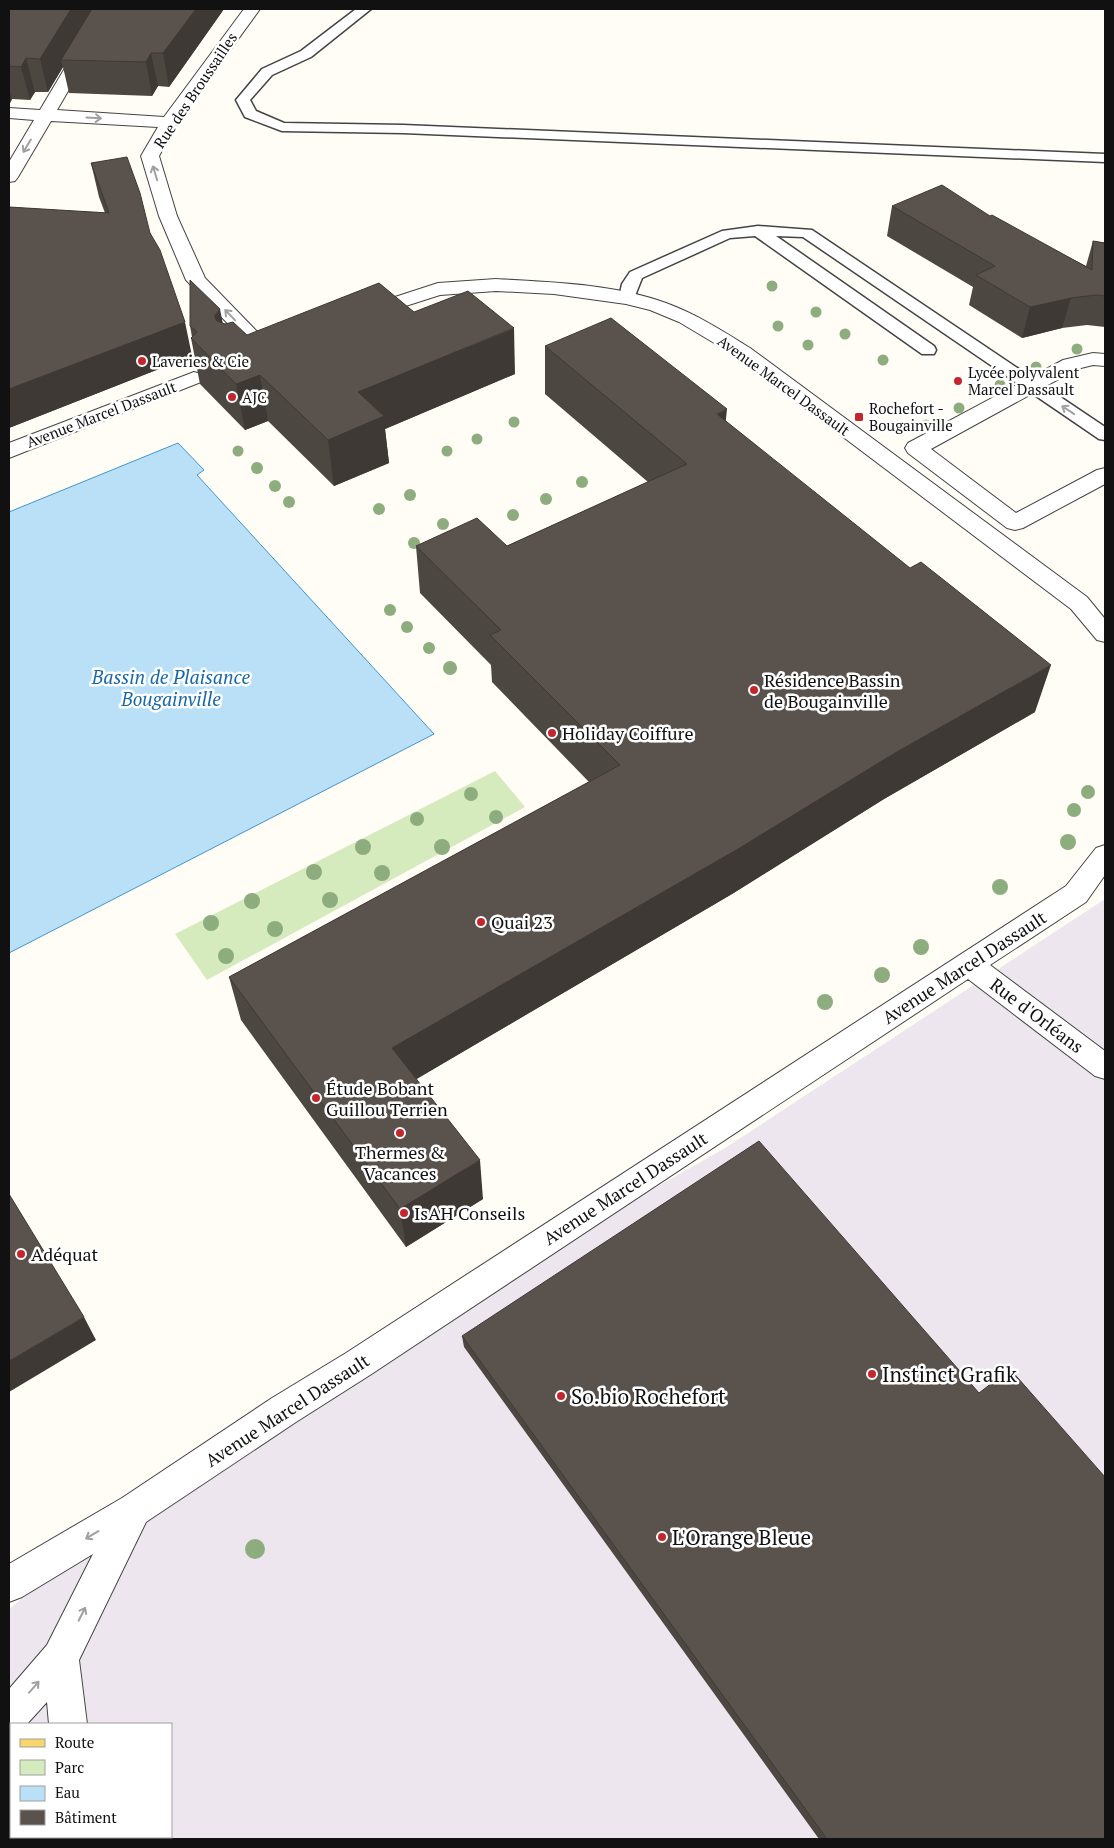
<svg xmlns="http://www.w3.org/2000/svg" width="1114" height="1848" font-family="'PT Serif',serif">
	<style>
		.industrial { fill: #eee6ef; fill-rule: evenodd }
		.green { fill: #d5ebbd }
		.water { fill: #b9e0f7; stroke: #3f96cf }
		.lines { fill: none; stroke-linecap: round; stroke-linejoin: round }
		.lane-casing { stroke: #444; stroke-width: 3 }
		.street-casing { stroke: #444; stroke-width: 2 }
		.primary-casing { stroke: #222; stroke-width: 2 }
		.lane { fill: #fff; fill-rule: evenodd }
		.street { fill: #fff; fill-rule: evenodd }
		.primary { fill: #f9d66b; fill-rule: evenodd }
		.tree { fill: #8dad7f }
		.wall { fill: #4d4742 }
		.shaded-wall { fill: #3f3936 }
		.building { fill: #5a524d; stroke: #3f3936 }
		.oneway { stroke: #a0a0a0 }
		.poi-dot { fill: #c4262e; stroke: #fff; stroke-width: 2 }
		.labels { text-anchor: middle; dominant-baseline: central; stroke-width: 5; stroke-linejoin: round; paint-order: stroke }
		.far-street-label { font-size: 15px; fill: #111; stroke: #fff }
		.far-poi-label { font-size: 15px; fill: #111; stroke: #fff; text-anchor: start }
		.poi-label { font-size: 18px; fill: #111; stroke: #fff; text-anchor: start }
		.street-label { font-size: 18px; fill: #111; stroke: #fff }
		.water-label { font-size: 19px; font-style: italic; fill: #1768a6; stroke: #fff }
		.near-poi-label { font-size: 21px; fill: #111; stroke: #fff; text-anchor: start }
	</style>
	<rect width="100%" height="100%" fill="#fffdf5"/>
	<!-- industrial -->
	<path class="industrial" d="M 1105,899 L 1105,1839 L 9,1839 L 9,1609 L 78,1553 L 420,1322 L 725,1148 ZM 11,1724 L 171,1724 L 171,1837 L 11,1837 Z"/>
	<!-- green -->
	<path class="green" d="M 495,771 L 525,807 L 207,980 L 175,934 Z"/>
	<!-- water -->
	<path class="water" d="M 178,443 L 204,470 L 197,475 L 434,734 L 9,953 L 9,512 Z"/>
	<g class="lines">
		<!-- lane casing -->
		<g class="lane-casing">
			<path id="lane" d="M 356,9 L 371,9 L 311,57 L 272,75 L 250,100 L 256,111 L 284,123 L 403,125 L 1105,154 L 1105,162 L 403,133 L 282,131 L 245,117 L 236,100 L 262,69 L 301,51 Z
				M 758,226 L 812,230 L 1105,427 L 1105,440 L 1099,439 L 803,237 L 776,236 L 934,346 L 936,350 L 934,354 L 922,354 L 755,236 L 730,238 L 642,278 L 633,301 L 621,301 L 619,298 L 622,284 L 630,272 L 722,231 Z"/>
		</g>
		<!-- street casing -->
		<g class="street-casing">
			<path id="street" d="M 100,9 L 116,9 L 57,110 L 164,117 L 244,9 L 260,9 L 177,123 L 159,156 L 177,216 L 205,278 L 271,346 L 274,350 L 271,354 L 264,356 L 257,354 L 186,280 L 159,216 L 141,156 L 158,127 L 51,121 L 18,177 L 15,181 L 9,182 L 9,162 L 34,120 L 9,118 L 9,108 L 40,110 Z
				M 496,279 C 549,282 616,284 666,303 C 696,314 723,331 750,348 L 1087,597 L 1105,619 L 1105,642 L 1097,640 L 1071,609 L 736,356 L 679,322 L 650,310 L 626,304 L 554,294 L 496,291 L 440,295 L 365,319 L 358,317 L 355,313 L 358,309 L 438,283 Z
				M 1093,353 L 1105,354 L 1105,366 L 1093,365 L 1077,369 L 931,449 L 1016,513 L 1097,470 L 1105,468 L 1105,484 L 1023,528 L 1015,530 L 1007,528 L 908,453 L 905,448 L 908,443 L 1063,360 Z
				M 194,372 L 201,374 L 204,378 L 201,382 L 9,458 L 9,443 Z
				M 1105,845 L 1105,875 L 1086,902 L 990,965 L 1105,1051 L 1105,1079 L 1095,1076 L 968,979 L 370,1375 L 296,1422 L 146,1522 L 79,1660 L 87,1724 L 49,1724 L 47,1702 L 27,1724 L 11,1724 L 11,1735 L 9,1736 L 9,1689 L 47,1645 L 93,1554 L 22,1597 L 9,1602 L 9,1564 L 122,1498 L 272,1398 L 346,1353 L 1066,886 L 1096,848 Z"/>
		</g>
		<!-- primary casing -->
		<g class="primary-casing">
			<path id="primary" d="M 9,1737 L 11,1738 L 11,1777 L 9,1776 Z
				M 110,1837 L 151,1837 L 151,1839 L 110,1839 Z"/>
		</g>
		<!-- lane -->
		<use href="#lane" class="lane"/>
		<!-- street -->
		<use href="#street" class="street"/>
		<!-- primary -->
		<use href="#primary" class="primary"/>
	</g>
	<!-- trees -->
	<g class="tree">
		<circle cx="772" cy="286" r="5.5"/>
		<circle cx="816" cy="312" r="5.5"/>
		<circle cx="778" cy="326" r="5.5"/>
		<circle cx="845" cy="334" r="5.5"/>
		<circle cx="808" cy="345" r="5.5"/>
		<circle cx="1077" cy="349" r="5.5"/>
		<circle cx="883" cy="360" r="5.5"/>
		<circle cx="1036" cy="367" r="5.5"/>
		<circle cx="1000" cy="385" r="5.5"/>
		<circle cx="959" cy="408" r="5.5"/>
		<circle cx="514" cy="422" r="5.5"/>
		<circle cx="926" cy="425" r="5.5"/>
		<circle cx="477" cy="439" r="5.5"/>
		<circle cx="238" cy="451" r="5.5"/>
		<circle cx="447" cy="451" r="5.5"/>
		<circle cx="257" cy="468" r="6"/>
		<circle cx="582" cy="482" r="6"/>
		<circle cx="275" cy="486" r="6"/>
		<circle cx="410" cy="495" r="6"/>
		<circle cx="546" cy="499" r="6"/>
		<circle cx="289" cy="502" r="6"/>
		<circle cx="379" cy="509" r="6"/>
		<circle cx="513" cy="515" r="6"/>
		<circle cx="443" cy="524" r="6"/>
		<circle cx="414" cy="543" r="6"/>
		<circle cx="390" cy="610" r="6"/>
		<circle cx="407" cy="627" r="6"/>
		<circle cx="429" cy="648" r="6"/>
		<circle cx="450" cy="668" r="7"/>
		<circle cx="1088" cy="792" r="7"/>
		<circle cx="471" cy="794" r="7"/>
		<circle cx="1074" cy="810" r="7"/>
		<circle cx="496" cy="817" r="7"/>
		<circle cx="417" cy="819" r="7"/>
		<circle cx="1068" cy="842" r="8"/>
		<circle cx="363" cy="847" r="8"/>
		<circle cx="442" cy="847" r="8"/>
		<circle cx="314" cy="872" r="8"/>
		<circle cx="382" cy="873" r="8"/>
		<circle cx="1000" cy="887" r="8"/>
		<circle cx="330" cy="900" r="8"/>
		<circle cx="252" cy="901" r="8"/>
		<circle cx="211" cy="923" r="8"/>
		<circle cx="275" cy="929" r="8"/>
		<circle cx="921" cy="947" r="8"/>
		<circle cx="226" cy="956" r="8"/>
		<circle cx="882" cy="975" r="8"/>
		<circle cx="825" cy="1002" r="8"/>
		<circle cx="255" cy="1549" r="10"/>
	</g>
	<!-- wall -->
	<path class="wall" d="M 9,9 L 224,9 L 169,87 L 158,86 L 152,96 L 69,93 L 63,67 L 48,92 L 35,92 L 30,100 L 12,99 L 9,105 Z
		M 91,163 L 150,233 L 192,356 L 9,428 L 9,207 L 105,213 L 99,197 Z
		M 892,206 L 990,216 L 1086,266 L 1093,241 L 1105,243 L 1105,327 L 1087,325 L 1062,328 L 1022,338 L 969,305 L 973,287 L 887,236 Z
		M 414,312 L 515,374 L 385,429 L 389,463 L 334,486 L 268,421 L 245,430 L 200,384 L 191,338 L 192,337 L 190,326 L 223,323 L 247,335 Z
		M 545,346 L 726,421 L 1035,712 L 884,799 L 732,894 L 416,1079 L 483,1199 L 406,1247 L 241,1020 L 229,977 L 589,782 L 492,682 L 491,665 L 420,593 L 416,546 L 507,546 L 648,482 L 545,394 Z
		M 462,1336 L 979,1393 L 1105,1839 L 819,1839 L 464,1347 Z"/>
	<!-- shaded-wall -->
	<path class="shaded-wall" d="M 71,9 L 98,9 L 61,60 L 63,67 L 48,92 L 40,59 Z
		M 196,9 L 224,9 L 169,87 L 163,53 Z
		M 151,53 L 158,86 L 152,96 L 146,62 Z
		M 26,58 L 35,92 L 30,100 L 21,67 Z
		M 9,89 L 12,99 L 9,105 Z
		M 1071,298 L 1062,328 L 1022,338 L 1030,307 Z
		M 220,309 L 229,355 L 214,316 Z
		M 185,322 L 192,356 L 9,428 L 9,389 Z
		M 514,328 L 515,374 L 385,429 L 389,463 L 334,486 L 328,440 L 358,392 Z
		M 260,375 L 268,421 L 245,430 L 236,384 Z
		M 727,409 L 722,457 L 717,414 Z
		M 1051,665 L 1035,712 L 884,799 L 732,894 L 398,1090 L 392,1048 L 895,753 Z
		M 480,1160 L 483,1199 L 406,1247 L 400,1209 Z
		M 84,1317 L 96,1340 L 9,1392 L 9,1361 Z"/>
	<!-- building -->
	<path class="building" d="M 9,9 L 71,9 L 40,59 L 26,58 L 21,67 L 9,66 Z
		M 92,9 L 196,9 L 163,53 L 151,53 L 146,62 L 61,60 Z
		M 127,157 L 140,193 L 150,233 L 160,250 L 185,322 L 9,389 L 9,207 L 109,213 L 91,163 Z
		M 942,185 L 990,216 L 992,215 L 1092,270 L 1093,241 L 1105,243 L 1105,296 L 1096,295 L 1071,298 L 1030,307 L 976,275 L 995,266 L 892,206 Z
		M 190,280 L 220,309 L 214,316 L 217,321 L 225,324 L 233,322 L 247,335 L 379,283 L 414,312 L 468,291 L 514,328 L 358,392 L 384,416 L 328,440 L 260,375 L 236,384 L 191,338 L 197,332 L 190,326 Z
		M 611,318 L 727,409 L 717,414 L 910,568 L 921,562 L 1051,665 L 895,753 L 738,849 L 392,1048 L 480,1160 L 400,1209 L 229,977 L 620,765 L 490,635 L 501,630 L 416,546 L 477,518 L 507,546 L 687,464 L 545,346 Z
		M 759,1141 L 979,1393 L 1010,1369 L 1105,1477 L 1105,1839 L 827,1839 L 462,1336 Z
		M 9,1194 L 84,1317 L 9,1361 Z"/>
	<!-- one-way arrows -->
	<defs><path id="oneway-shaft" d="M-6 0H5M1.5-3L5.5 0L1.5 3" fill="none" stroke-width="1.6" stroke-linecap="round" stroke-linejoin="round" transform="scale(1.25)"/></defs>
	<g class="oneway">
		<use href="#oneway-shaft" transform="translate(94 118) rotate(3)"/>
		<use href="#oneway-shaft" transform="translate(27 146) rotate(121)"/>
		<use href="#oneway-shaft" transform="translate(155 173) rotate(-107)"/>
		<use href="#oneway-shaft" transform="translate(230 315) rotate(-134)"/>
		<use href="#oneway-shaft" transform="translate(1068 410) rotate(-146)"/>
		<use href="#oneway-shaft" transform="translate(92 1535) rotate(149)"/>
		<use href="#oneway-shaft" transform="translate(82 1614) rotate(-63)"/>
		<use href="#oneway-shaft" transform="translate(34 1687) rotate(-49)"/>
	</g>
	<!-- markers -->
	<g class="poi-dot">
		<circle cx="142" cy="361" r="5"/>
		<circle cx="958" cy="381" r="5"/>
		<circle cx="232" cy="397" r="5"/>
		<rect x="854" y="412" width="10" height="10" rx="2.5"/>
		<circle cx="754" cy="690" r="5"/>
		<circle cx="552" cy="733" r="5"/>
		<circle cx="481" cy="922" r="5"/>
		<circle cx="316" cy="1098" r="5"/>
		<circle cx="400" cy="1133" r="5"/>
		<circle cx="404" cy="1213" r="5"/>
		<circle cx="21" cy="1254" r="5"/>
		<circle cx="872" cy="1374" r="5"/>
		<circle cx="561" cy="1396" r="5"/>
		<circle cx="662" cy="1537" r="5"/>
	</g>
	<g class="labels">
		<!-- far-street labels -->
		<g class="far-street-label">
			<text transform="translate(195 90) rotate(-56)">Rue des Broussailles</text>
			<text transform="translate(784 385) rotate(36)">Avenue Marcel Dassault</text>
			<text transform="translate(101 414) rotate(-21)">Avenue Marcel Dassault</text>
		</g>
		<!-- far-poi labels -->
		<g class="far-poi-label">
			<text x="152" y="361">Laveries &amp; Cie</text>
			<text x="968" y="372">Lycée polyvalent<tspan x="968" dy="17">Marcel Dassault</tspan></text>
			<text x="242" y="397">AJC</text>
			<text x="869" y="408">Rochefort -<tspan x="869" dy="17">Bougainville</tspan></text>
		</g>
		<!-- poi labels -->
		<g class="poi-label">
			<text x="764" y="680">Résidence Bassin<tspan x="764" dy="21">de Bougainville</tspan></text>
			<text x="562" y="733">Holiday Coiffure</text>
			<text x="491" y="922">Quai 23</text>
			<text x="326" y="1088">Étude Bobant<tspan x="326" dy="21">Guillou Terrien</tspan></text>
			<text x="400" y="1152" text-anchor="middle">Thermes &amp;<tspan x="400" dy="21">Vacances</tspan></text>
			<text x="414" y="1213">IsAH Conseils</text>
			<text x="31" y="1254">Adéquat</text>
		</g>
		<!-- street labels -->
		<g class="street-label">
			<text transform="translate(964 967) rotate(-33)">Avenue Marcel Dassault</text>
			<text transform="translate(1037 1015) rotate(37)">Rue d'Orléans</text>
			<text transform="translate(625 1188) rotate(-33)">Avenue Marcel Dassault</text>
			<text transform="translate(287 1410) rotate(-33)">Avenue Marcel Dassault</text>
		</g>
		<!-- water labels -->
		<g class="water-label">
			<text x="171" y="676">Bassin de Plaisance<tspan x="171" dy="22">Bougainville</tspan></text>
		</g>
		<!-- near-poi labels -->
		<g class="near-poi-label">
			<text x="882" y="1374">Instinct Grafik</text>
			<text x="571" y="1396">So.bio Rochefort</text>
			<text x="672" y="1537">L'Orange Bleue</text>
		</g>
	</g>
	<!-- border -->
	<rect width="1114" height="1848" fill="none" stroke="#111111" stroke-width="20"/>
	<!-- legend -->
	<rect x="10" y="1723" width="162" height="115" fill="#ffffff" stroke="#a0a0a0"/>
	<rect x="20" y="1739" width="25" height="8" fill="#f9d66b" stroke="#a0a0a0"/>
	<text x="55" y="1748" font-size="15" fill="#111111">Route</text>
	<rect x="20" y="1760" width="25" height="15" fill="#d5ebbd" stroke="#a0a0a0"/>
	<text x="55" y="1773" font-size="15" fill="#111111">Parc</text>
	<rect x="20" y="1786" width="25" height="15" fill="#b9e0f7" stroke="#a0a0a0"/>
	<text x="55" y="1798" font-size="15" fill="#111111">Eau</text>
	<rect x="20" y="1810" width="25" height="15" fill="#5a524d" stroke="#a0a0a0"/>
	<text x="55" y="1823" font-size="15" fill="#111111">Bâtiment</text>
</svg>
